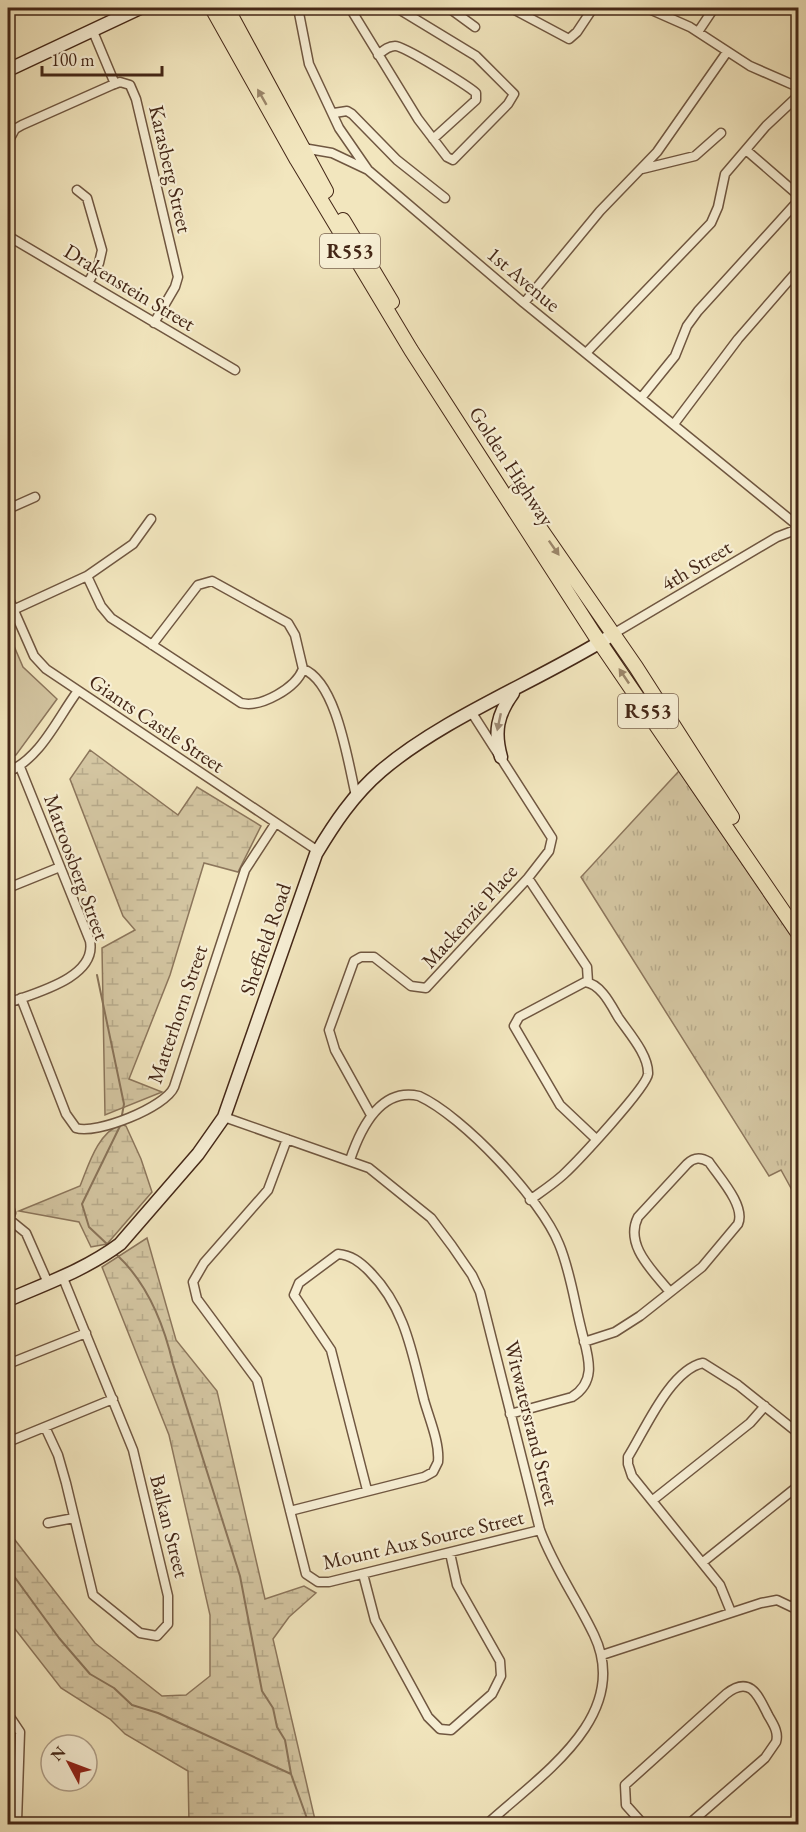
<svg xmlns="http://www.w3.org/2000/svg" width="806" height="1832" font-family="'EB Garamond',serif">
	<style>
		.grass { fill: url(#grass-tufts); stroke: #8c765c; stroke-width: 1.5 }
		.wetland { fill: url(#wetland-marsh); stroke: #8c765c; stroke-width: 1.5 }
		.park { fill: #d4c6a2; stroke: #8c765c; stroke-width: 1.5 }
		.lines { fill: none; stroke-linecap: round; stroke-linejoin: round }
		.stream { stroke: #897359; stroke-width: 2 }
		.street-casing { stroke: #705741; stroke-width: 11 }
		.secondary-casing { stroke: #442717; stroke-width: 15 }
		.primary-casing { stroke: #442717; stroke-width: 16 }
		.street { stroke: #f7efd5; stroke-width: 8 }
		.secondary { stroke: #f7efd5; stroke-width: 12 }
		.primary { stroke: #f2e6be; stroke-width: 14 }
		.oneway { fill: #9b866a }
		.oneway2 { fill: #9e8b76 }
		.labels { text-anchor: middle; dominant-baseline: central; stroke-width: 4.5; stroke-linejoin: round; paint-order: stroke }
		.shield { fill: #f7efd5; stroke: #7a6350; stroke-width: 1.5 }
		.shield-label { font-size: 20px; font-weight: bold; fill: #442717 }
		.street-label { font-size: 21px; fill: #442717; stroke: #f7efd5 }
	</style>
	<defs>
		<pattern id="grass-tufts" width="24" height="20" patternUnits="userSpaceOnUse" patternTransform="scale(1.5)"><rect width="24" height="20" fill="#d4c6a2"/><path d="M3 7l-1-3M5 7V3M7 7l1-3M15 17l-1-3M17 17v-4M19 17l1-3" fill="none" stroke="#b7aa8b"/></pattern>
		<pattern id="wetland-marsh" width="20" height="14" patternUnits="userSpaceOnUse" patternTransform="scale(1.5)"><rect width="20" height="14" fill="#d4c6a2"/><path d="M1 5h8M5 5V1M11 12h8M15 12V8" fill="none" stroke="#b7aa8b"/></pattern>
	</defs>
	<rect width="100%" height="100%" fill="#f2e6be"/>
	<filter id="stains"><feTurbulence type="fractalNoise" baseFrequency=".00333" numOctaves="4"/><feColorMatrix values="0 0 0 0 .2 0 0 0 0 .09 0 0 0 0 .02 0 0 0 .5 -.17"/></filter>
	<radialGradient id="worn" r=".72"><stop offset=".6" stop-color="#630" stop-opacity="0"/><stop offset="1" stop-color="#630" stop-opacity=".3"/></radialGradient>
	<!-- grass -->
	<path class="grass" d="M 679,771 L 798,946 L 798,1201 L 781,1170 L 769,1176 L 581,877 Z"/>
	<!-- wetland -->
	<path class="wetland" d="M 90,750 L 178,815 L 197,787 L 261,826 L 238,872 L 204,863 L 170,975 L 129,1079 L 162,1092 L 105,1115 L 102,948 L 135,930 L 123,916 L 70,779 Z
		M 121,1124 L 126,1126 L 141,1159 L 152,1192 L 107,1244 L 91,1247 L 79,1222 L 19,1211 L 80,1186 C 89,1164 97,1134 121,1124 Z
		M 147,1238 L 176,1340 L 217,1391 L 265,1599 L 304,1586 L 316,1593 L 289,1617 L 273,1639 L 316,1824 L 189,1824 L 188,1771 L 125,1734 L 110,1719 L 61,1688 L 8,1620 L 8,1531 L 95,1643 L 162,1696 L 186,1695 L 210,1676 L 210,1615 L 169,1435 L 102,1267 Z"/>
	<!-- park -->
	<path class="park" d="M 8,632 L 23,667 L 57,699 L 16,755 L 8,759 Z"/>
	<g class="lines">
		<!-- stream -->
		<path class="stream" d="M 97,975 L 124,1104 L 122,1115
			M 107,1244 L 89,1227 L 82,1204 L 121,1124
			M 117,1255 C 147,1283 164,1325 173,1364 L 240,1576 L 262,1691 L 273,1708 L 277,1727 L 285,1740 L 291,1774
			M 8,1568 L 59,1638 L 90,1674 L 114,1688 L 132,1705 L 158,1713 L 291,1774 L 309,1824"/>
		<!-- street casing -->
		<g class="street-casing">
			<path id="street" d="M 298,8 L 309,64 L 339,128 L 368,170 L 524,303 L 798,526
				M 350,8 L 418,119 L 447,157 L 453,160 L 508,104 L 514,94 L 476,56 L 397,8
				M 449,8 L 475,27
				M 511,8 L 569,39 L 577,32 L 593,8
				M 647,8 L 690,27 L 750,66 L 798,87
				M 92,29 L 115,84
				M 698,32 L 714,8
				M 378,55 C 383,51 388,46 395,46 C 404,46 467,85 476,93 L 476,100 L 433,139
				M 334,113 L 347,111 L 352,114 L 397,160 L 445,198
				M 8,142 L 15,129 L 22,125 L 112,85 L 120,82 L 130,85 L 136,99 L 178,277 L 175,287 L 154,323
				M 303,148 L 332,153 L 368,170
				M 746,150 L 798,195
				M 642,169 L 695,156 L 721,133
				M 77,190 L 87,198 L 102,250 L 99,263 L 88,283
				M 8,236 L 235,370
				M 524,303 L 600,211 L 657,152 L 727,52
				M 586,353 L 711,223 L 718,207 L 725,174 L 766,126 L 798,96
				M 641,398 L 675,356 L 687,326 L 698,311 L 798,201
				M 674,424 L 738,339 L 798,270
				M 8,509 L 35,497
				M 87,576 L 101,606 L 111,618 L 241,703 C 261,708 296,688 303,669 L 295,635 L 288,623 L 212,581 L 198,585 L 152,645
				M 8,597 L 34,656 L 46,669 L 318,851
				M 13,610 L 87,576 L 133,544 L 151,519
				M 613,634 L 777,537 L 798,529
				M 303,669 C 337,682 348,763 356,796
				M 8,772 C 41,757 56,721 77,692
				M 528,878 L 587,967 L 588,982
				M 8,888 L 60,867
				M 21,998 L 66,1114 L 76,1128 C 96,1135 166,1107 174,1087 L 245,870 L 275,824
				M 8,1003 C 34,993 97,978 90,941 L 20,767
				M 371,1115 L 335,1050 L 329,1030 L 354,961 L 361,957 L 374,957 L 411,986 L 426,988 L 528,878 L 549,851 L 552,838 L 472,713
				M 224,1117 L 369,1168 L 431,1218 L 452,1246 L 472,1275 L 480,1292 L 540,1530 C 554,1568 577,1599 594,1635 C 633,1717 538,1777 487,1824
				M 287,1139 L 268,1190 L 204,1263 L 193,1282 L 197,1299 L 257,1380 L 306,1574 L 318,1582 L 329,1582 L 540,1530
				M 350,1160 C 360,1130 380,1087 419,1096 C 463,1116 541,1199 559,1244 C 570,1270 574,1300 581,1328 C 587,1354 599,1380 572,1397 L 510,1414
				M 530,1200 C 541,1192 553,1184 563,1175 C 577,1162 647,1087 648,1074 C 649,1055 628,1032 618,1017 C 611,1005 601,984 585,982 L 519,1017 L 514,1026 L 560,1105 L 596,1139
				M 8,1203 L 11,1213 L 8,1223
				M 10,1220 L 26,1233 L 48,1283
				M 584,1342 L 615,1332 L 640,1316 L 702,1267 L 738,1224 C 746,1206 719,1177 709,1162 C 701,1157 694,1157 687,1164 L 638,1217 C 624,1245 653,1271 669,1291
				M 8,1364 L 86,1333
				M 45,1427 L 58,1455 L 66,1483 L 93,1595 L 140,1633 L 157,1636 L 168,1624 L 168,1596 L 133,1450 L 63,1278
				M 8,1442 L 113,1399
				M 653,1500 L 750,1423 L 765,1406
				M 290,1511 L 424,1477 L 433,1472 L 438,1462 C 440,1443 429,1418 424,1400 C 412,1352 405,1307 369,1271 C 360,1262 351,1255 338,1254 L 299,1283 L 294,1295 L 331,1350 L 367,1490
				M 48,1523 L 74,1518
				M 703,1562 L 798,1486
				M 363,1574 L 375,1620 L 428,1717 L 440,1729 L 451,1730 L 492,1694 L 501,1676 L 500,1661 L 457,1585 L 450,1553
				M 793,1607 L 798,1598
				M 731,1612 L 720,1585 L 632,1476 L 628,1464 L 628,1457 C 645,1430 670,1370 703,1363 L 738,1385 L 798,1433
				M 602,1655 L 761,1603 L 777,1600 L 798,1610
				M 8,1714 L 20,1732 L 17,1822
				M 8,1822 L 53,1824
				M 643,1824 L 626,1805 L 625,1785 L 726,1694 C 750,1675 758,1695 768,1715 C 773,1724 779,1732 776,1742 L 765,1758 L 689,1824"/>
		</g>
		<!-- secondary casing -->
		<g class="secondary-casing">
			<path id="secondary" d="M 8,70 L 140,8
				M 501,757 C 494,732 497,715 513,693
				M 8,1300 C 47,1283 85,1270 120,1244 L 198,1154 L 224,1117 L 316,854 C 334,824 353,795 381,771 C 443,718 536,682 607,638"/>
		</g>
		<!-- primary casing -->
		<g class="primary-casing">
			<path id="primary" d="M 212,8 L 297,160 L 411,350 L 594,634 L 798,933
				M 227,8 L 326,191
				M 343,220 L 392,302
				M 515,492 L 636,667 L 732,817"/>
		</g>
		<!-- street -->
		<use href="#street" class="street"/>
		<!-- secondary -->
		<use href="#secondary" class="secondary"/>
		<!-- primary -->
		<use href="#primary" class="primary"/>
	</g>
	<!-- one-way arrows -->
	<defs><path id="oneway-solid" d="M-6-.8H1V-3.2L6.5 0L1 3.2V.8H-6Z" transform="scale(1.5)"/></defs>
	<g class="oneway">
		<use href="#oneway-solid" transform="translate(262 97) rotate(-120)"/>
		<use href="#oneway-solid" transform="translate(554 548) rotate(55)"/>
		<use href="#oneway-solid" transform="translate(624 676) rotate(-124)"/>
	</g>
	<use class="oneway2" href="#oneway-solid" transform="translate(499 722) rotate(102)"/>
	<g class="labels">
		<!-- shield labels -->
		<g class="shield">
			<rect x="320" y="234" width="60" height="34" rx="4.5"/>
			<rect x="618" y="694" width="60" height="34" rx="4.5"/>
		</g>
		<g class="shield-label">
			<text x="350" y="251">R553</text>
			<text x="648" y="711">R553</text>
		</g>
		<!-- street labels -->
		<g class="street-label">
			<text transform="translate(171 169) rotate(77)">Karasberg Street</text>
			<text transform="translate(524 279) rotate(40)">1st Avenue</text>
			<text transform="translate(130 287) rotate(31)">Drakenstein Street</text>
			<text transform="translate(512 466) rotate(57)">Golden Highway</text>
			<text transform="translate(696 565) rotate(-31)">4th Street</text>
			<text transform="translate(157 723) rotate(34)">Giants Castle Street</text>
			<text transform="translate(77 867) rotate(70)">Matroosberg Street</text>
			<text transform="translate(469 916) rotate(-48)">Mackenzie Place</text>
			<text transform="translate(265 939) rotate(-71)">Sheffield Road</text>
			<text transform="translate(177 1014) rotate(-71)">Matterhorn Street</text>
			<text transform="translate(532 1423) rotate(76)">Witwatersrand Street</text>
			<text transform="translate(170 1526) rotate(76)">Balkan Street</text>
			<text transform="translate(423 1539) rotate(-13)">Mount Aux Source Street</text>
		</g>
	</g>
	<!-- margin -->
	<rect width="806" height="1832" fill="none" stroke="#f2e6be" stroke-width="30"/>
	<rect x="9" y="9" width="788" height="1814" fill="none" stroke="#442717" stroke-width="3"/>
	<rect x="15" y="15" width="776" height="1802" fill="none" stroke="#442717" stroke-width="1.5"/>
	<!-- north arrow -->
	<g transform="translate(69 1763) rotate(311)"><circle r="28" fill="#f7efd5" stroke="#af9f89" stroke-width="1.5"/>
	<path d="M0-4.5L10 22L0 15L-10 22Z" fill="#8f2418"/>
	<text y="-9" font-size="16" font-weight="bold" text-anchor="middle" fill="#442717">N</text>
	</g>
	<!-- scale -->
	<path d="M42 66v9h120v-9" fill="none" stroke="#442717" stroke-width="3"/>
	<text x="51" y="66" font-size="18" fill="#442717" stroke="#f7efd5" stroke-width="4.5" paint-order="stroke">100 m</text>
	<rect width="100%" height="100%" filter="url(#stains)"/>
	<rect width="100%" height="100%" fill="url(#worn)"/>
</svg>
